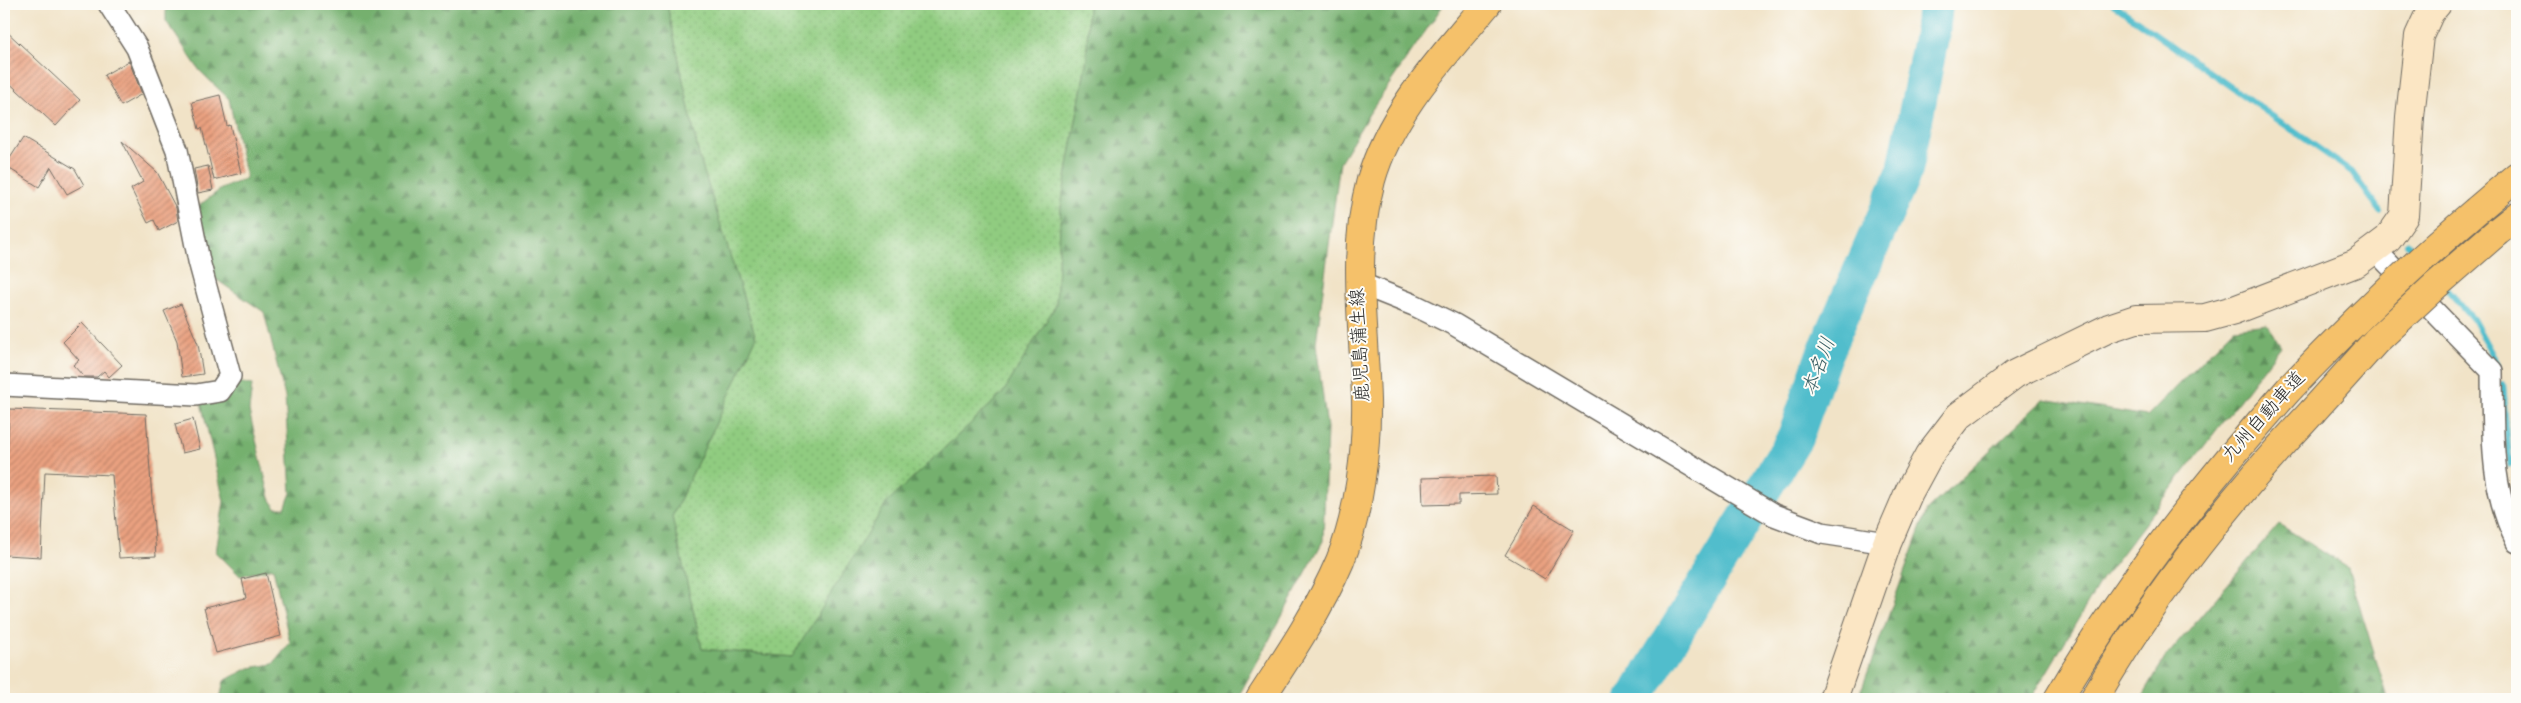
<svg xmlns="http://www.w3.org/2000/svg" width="2521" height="703" font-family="'Gochi Hand','Klee One',sans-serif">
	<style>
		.green { fill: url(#green-dots); stroke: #5e7c56 }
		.forest { fill: url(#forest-firs); stroke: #506e4c }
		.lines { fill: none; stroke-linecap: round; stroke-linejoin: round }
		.stream { stroke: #51bdcc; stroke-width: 6 }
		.river { stroke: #51bdcc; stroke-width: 36 }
		.building { fill: url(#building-hatch) }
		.street-casing { stroke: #706b62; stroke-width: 24 }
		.secondary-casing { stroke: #706b62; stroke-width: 30 }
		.primary-casing { stroke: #706b62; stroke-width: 30 }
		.highway-casing { stroke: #706b62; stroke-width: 30 }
		.street { stroke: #fff; stroke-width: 21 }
		.secondary { stroke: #fbe6c4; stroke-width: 28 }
		.primary { stroke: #f5c16b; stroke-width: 28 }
		.highway { stroke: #f5c16b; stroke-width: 28 }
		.highway-bridge-casing { stroke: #706b62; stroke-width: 30; stroke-linecap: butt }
		.highway-bridge { stroke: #f5c16b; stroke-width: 28 }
		.labels { text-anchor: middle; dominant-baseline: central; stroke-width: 4; stroke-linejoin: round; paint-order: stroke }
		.street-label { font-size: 19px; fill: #2b2b2b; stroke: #fdfcf7 }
		.water-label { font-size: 20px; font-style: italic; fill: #385e63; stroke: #fdfcf7 }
	</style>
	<defs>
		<pattern id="green-dots" width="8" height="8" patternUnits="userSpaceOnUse" patternTransform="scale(1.25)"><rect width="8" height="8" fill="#90cc80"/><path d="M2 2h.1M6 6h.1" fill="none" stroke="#7caf6f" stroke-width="1.8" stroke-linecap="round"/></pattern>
		<pattern id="forest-firs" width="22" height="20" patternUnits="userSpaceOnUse" patternTransform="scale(1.25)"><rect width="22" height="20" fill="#74b06e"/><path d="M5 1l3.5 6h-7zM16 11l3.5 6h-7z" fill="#5f8f5b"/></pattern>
		<pattern id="building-hatch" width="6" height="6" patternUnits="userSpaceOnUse" patternTransform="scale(1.25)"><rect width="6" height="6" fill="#eaa180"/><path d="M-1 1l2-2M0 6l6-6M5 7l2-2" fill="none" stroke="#be8369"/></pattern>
	</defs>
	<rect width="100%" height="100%" fill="#fdfcf7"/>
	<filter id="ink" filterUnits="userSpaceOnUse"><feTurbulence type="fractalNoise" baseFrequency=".02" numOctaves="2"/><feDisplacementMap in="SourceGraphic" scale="10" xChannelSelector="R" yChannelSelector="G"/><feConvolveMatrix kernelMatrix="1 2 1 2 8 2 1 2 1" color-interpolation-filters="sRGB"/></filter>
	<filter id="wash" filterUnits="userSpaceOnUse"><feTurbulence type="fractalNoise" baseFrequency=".0096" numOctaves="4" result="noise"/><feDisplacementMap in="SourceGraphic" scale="20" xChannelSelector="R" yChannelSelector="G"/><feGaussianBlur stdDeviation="1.12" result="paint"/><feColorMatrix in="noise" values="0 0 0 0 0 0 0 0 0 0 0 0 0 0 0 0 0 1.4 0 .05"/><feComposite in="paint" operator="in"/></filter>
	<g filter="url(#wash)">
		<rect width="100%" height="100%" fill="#f1e3c7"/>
		<!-- green -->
		<path class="green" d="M 667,4 L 1088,4 L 1087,57 L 1061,207 L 1056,305 L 1003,393 L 887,502 L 793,657 L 702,649 L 672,517 L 756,338 L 699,156 Z"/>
		<!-- forest -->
		<path class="forest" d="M 166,4 L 667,4 L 699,156 L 756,338 L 672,517 L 702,649 L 792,657 L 887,502 L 1003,393 L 1056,305 L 1061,207 L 1087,57 L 1088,4 L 1444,4 L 1369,114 L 1340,162 L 1316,343 L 1327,428 L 1323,541 L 1237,699 L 220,699 L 224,681 L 249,668 L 273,664 L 290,643 L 273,568 L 240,576 L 216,552 L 224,501 L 200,398 L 238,382 L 252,385 L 249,411 L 270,498 L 276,508 L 285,508 L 291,493 L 285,397 L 264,312 L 211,276 L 197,207 L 221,189 L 246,178 L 229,99 L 200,71 L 166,21 Z
			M 2267,324 L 2281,346 L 2102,579 L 2031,699 L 1858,699 L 1927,510 L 2044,399 L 2147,416 L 2234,328 Z
			M 2279,524 L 2348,568 L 2388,699 L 2141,699 L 2165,658 Z"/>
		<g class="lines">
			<!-- stream -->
			<path class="stream" d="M 2113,4 L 2352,172 L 2380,211
				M 2407,243 L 2417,254
				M 2445,287 L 2473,319 L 2498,365
				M 2502,384 L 2510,465
				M 2516,577 L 2517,581"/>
			<!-- river -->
			<path class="river" d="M 1634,699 L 1795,438 L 1823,357 L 1905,170 L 1932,33 L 1935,4"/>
		</g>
		<g id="blocks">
			<!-- building -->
			<path class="building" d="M 4,29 L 80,100 L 56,126 L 4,78 Z
				M 129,61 L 142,94 L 121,106 L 104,75 Z
				M 220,95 L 227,126 L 230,125 L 241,173 L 214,180 L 202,128 L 199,129 L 192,102 Z
				M 23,138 L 75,169 L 84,185 L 67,194 L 51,167 L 39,187 L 5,166 Z
				M 122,141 L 157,172 L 176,208 L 178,221 L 159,231 L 154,220 L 148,223 L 131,189 L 143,182 Z
				M 208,166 L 213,190 L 198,193 L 194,169 Z
				M 181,304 L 198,344 L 203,374 L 182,377 L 177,341 L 164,311 Z
				M 82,323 L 122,365 L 109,377 L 104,371 L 97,377 L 84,377 L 73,365 L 79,360 L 63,342 Z
				M 9,409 L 146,414 L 156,556 L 119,558 L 112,475 L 45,472 L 41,557 L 4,555 Z
				M 193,419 L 200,449 L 182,453 L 175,424 Z
				M 1496,476 L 1497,494 L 1459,495 L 1459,504 L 1423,505 L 1422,478 Z
				M 1534,506 L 1574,530 L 1545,579 L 1505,555 Z
				M 266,573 L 281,636 L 216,653 L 204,608 L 246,598 L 242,579 Z"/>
		</g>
	</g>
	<g filter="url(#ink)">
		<use href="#blocks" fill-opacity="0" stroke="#706b62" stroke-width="1"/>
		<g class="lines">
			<!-- street casing -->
			<g class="street-casing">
				<path id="street" d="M 2375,250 L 2492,371 C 2493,430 2489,487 2517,542
					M 1359,283 L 1414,305 L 1455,325 L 1774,515 L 1822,533 L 1887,543
					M 4,385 L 196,395 L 220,391 L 230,376 L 199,261 L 177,150 L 137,48 L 109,4"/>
			</g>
			<!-- secondary casing -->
			<g class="secondary-casing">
				<path id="secondary" d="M 1833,699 L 1887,543 L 1909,492 L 1929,455 L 1959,416 L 2015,374 L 2109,328 L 2136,319 L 2205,318 L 2234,310 L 2356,263 L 2388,239 L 2404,216 L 2410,117 L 2419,36 L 2430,12 L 2437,4"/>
			</g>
			<!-- primary casing -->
			<g class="primary-casing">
				<path id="primary" d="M 1260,699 C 1289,655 1319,610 1340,561 C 1359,514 1367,450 1366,400 C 1364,326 1351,253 1371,180 C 1390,112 1443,57 1487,4"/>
			</g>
			<!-- highway casing -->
			<g class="highway-casing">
				<path id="highway" d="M 2477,210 L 2517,176
					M 2497,232 L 2517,216
					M 2058,699 C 2124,587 2203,485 2290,388
					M 2094,699 C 2154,594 2230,500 2312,412"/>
			</g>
			<!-- street -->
			<use href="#street" class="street"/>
			<!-- secondary -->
			<use href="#secondary" class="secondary"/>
			<!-- primary -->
			<use href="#primary" class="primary"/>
			<!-- highway -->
			<use href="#highway" class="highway"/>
			<!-- highway-bridge casing -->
			<g class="highway-bridge-casing">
				<path id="highway-bridge" d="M 2290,388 C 2350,325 2411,266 2477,210
					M 2312,412 L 2376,341 L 2435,286 L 2497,232"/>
			</g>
			<!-- highway-bridge -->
			<use href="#highway-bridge" class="highway-bridge"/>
		</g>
	</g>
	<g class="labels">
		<!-- street labels -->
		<g class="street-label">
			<text transform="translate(1362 345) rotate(-93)">鹿児島蒲生線</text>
			<text transform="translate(2265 418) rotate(-48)">九州自動車道</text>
		</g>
		<!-- water labels -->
		<g class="water-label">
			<text transform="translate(1821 367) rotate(-69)">本名川</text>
		</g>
	</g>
	<!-- margin -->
	<rect width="2521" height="703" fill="none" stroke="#fdfcf7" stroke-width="20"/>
</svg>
